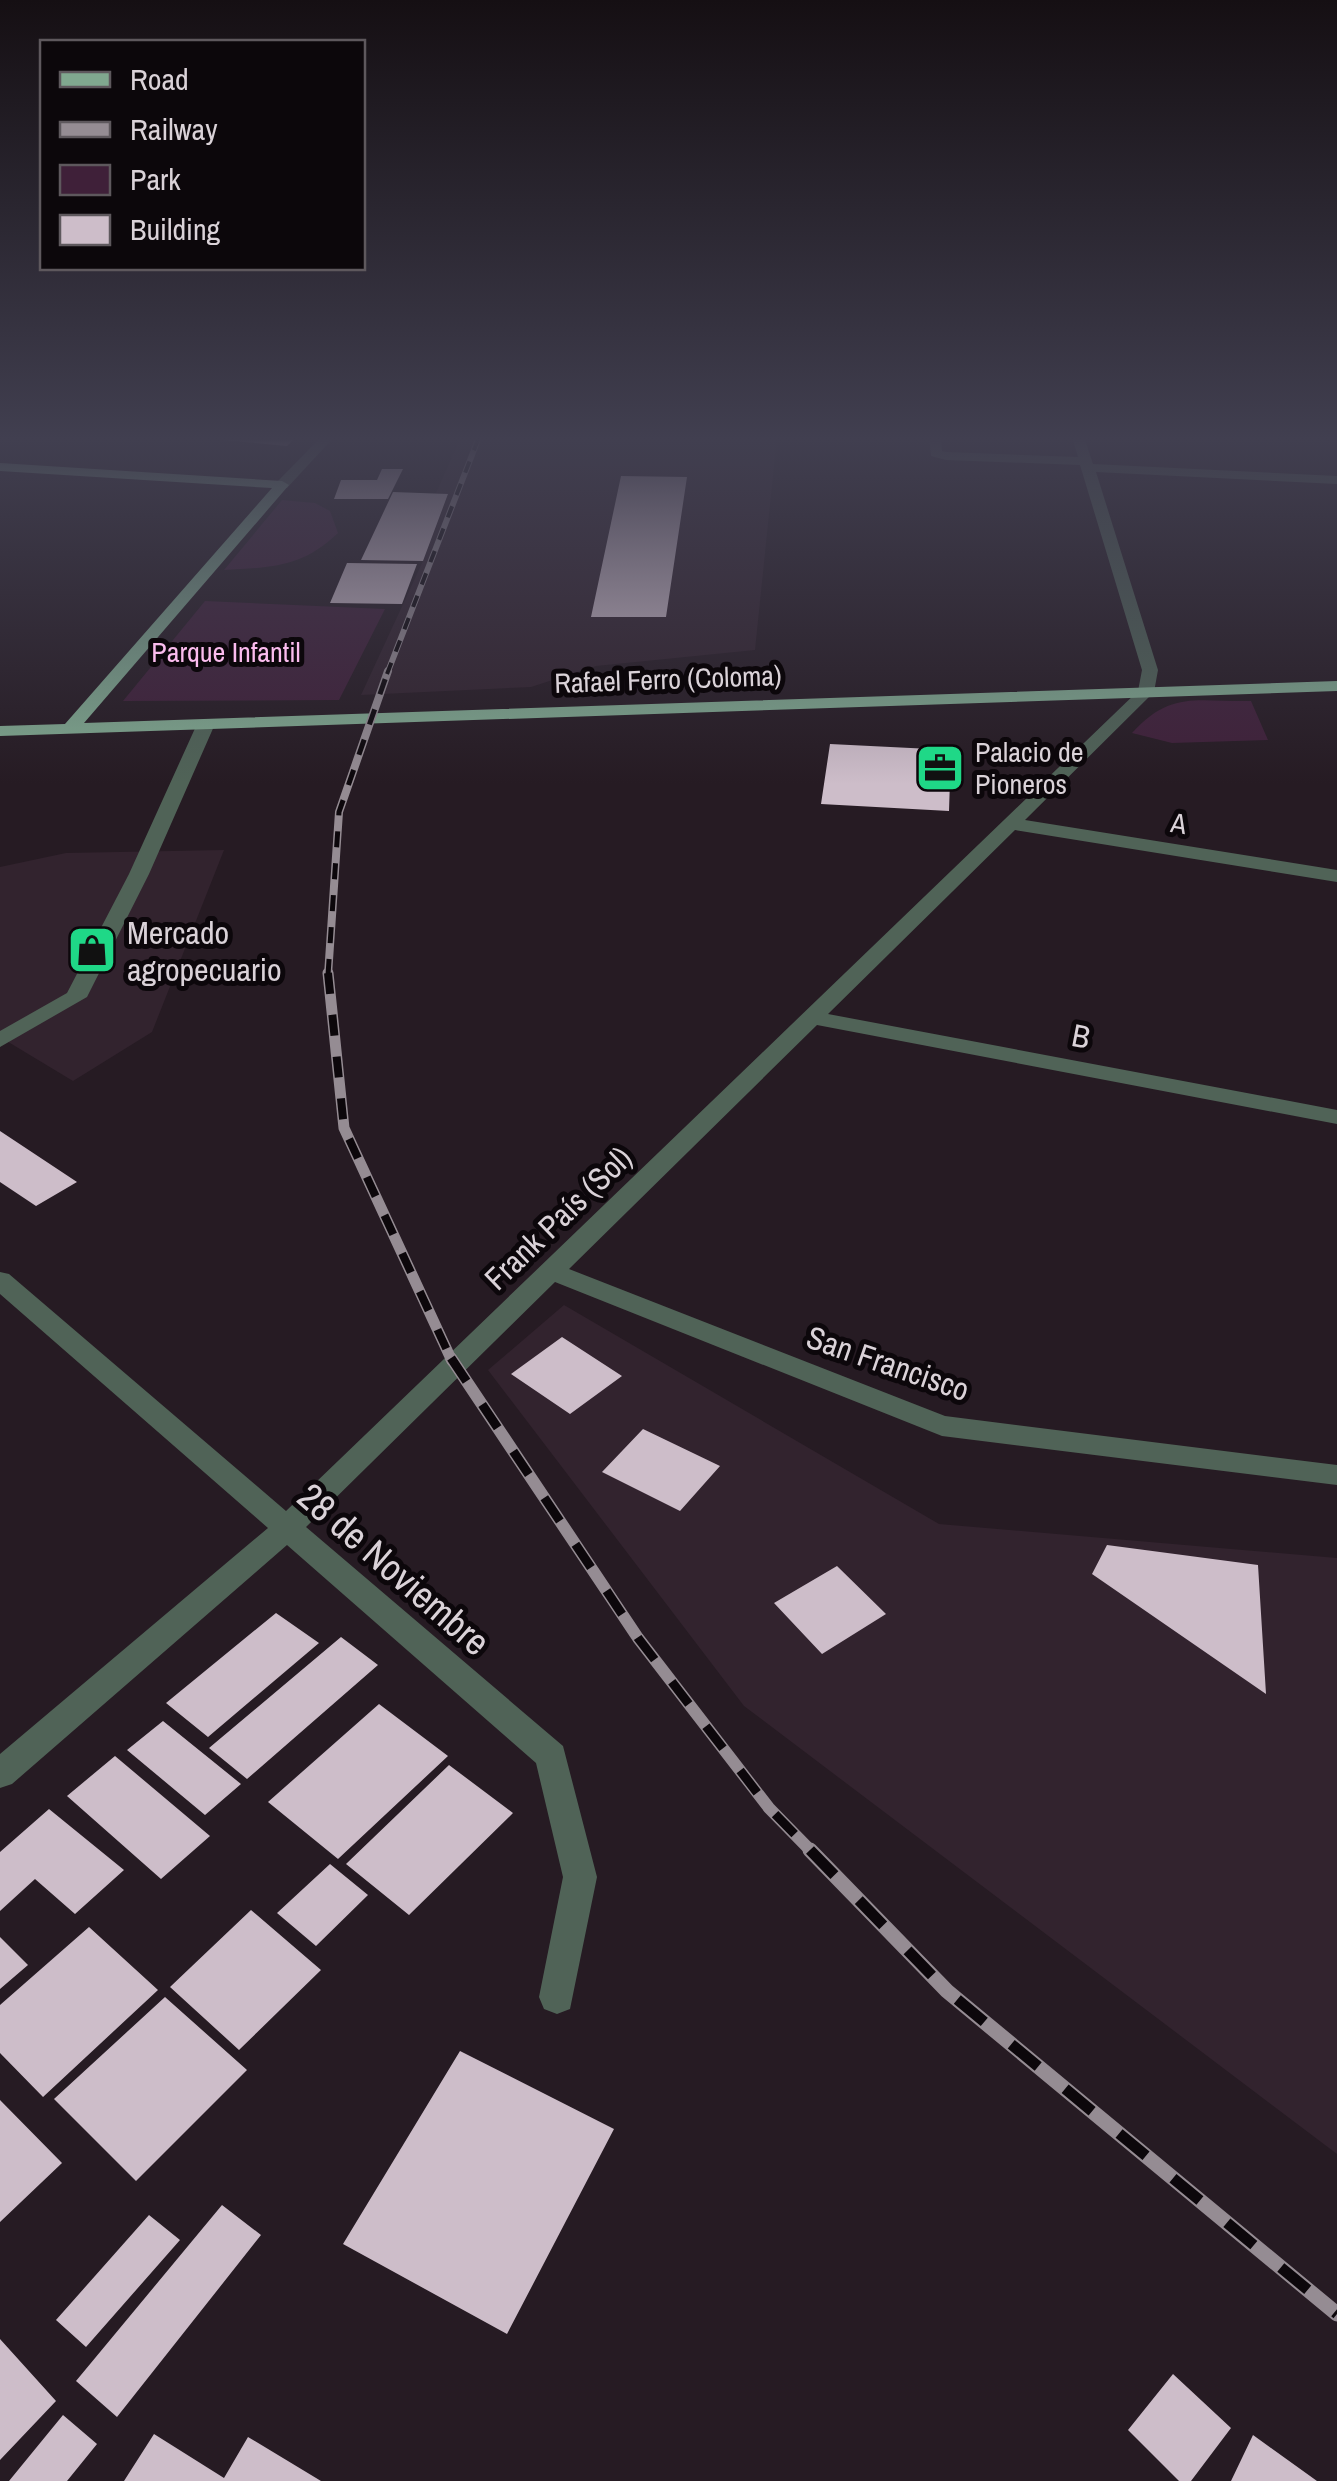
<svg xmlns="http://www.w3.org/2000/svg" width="1337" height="2481" font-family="'Archivo Narrow',sans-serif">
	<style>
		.built { fill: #32232e }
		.green { fill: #3f2039 }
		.building { fill: #cdbdc9 }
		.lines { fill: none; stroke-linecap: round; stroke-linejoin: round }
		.minor { fill: #506357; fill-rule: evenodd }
		.major { fill: #80a88f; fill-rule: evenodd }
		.rail-far4-casing { stroke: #958c93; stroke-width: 6 }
		.rail-far3-casing { stroke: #958c93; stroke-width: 8 }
		.rail-far2-casing { stroke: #958c93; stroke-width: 11 }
		.rail-far1-casing { stroke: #958c93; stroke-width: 12 }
		.rail-casing { stroke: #958c93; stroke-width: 15 }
		.rail-far4 { stroke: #0c070b; stroke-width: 4; stroke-dasharray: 12; stroke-linecap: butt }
		.rail-far3 { stroke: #0c070b; stroke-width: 5; stroke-dasharray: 16; stroke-linecap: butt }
		.rail-far2 { stroke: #0c070b; stroke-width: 8; stroke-dasharray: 21; stroke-linecap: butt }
		.rail-far1 { stroke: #0c070b; stroke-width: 9; stroke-dasharray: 28; stroke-linecap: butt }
		.rail { stroke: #0c070b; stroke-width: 11; stroke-dasharray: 35; stroke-linecap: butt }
		.labels { text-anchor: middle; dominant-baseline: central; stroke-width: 10; stroke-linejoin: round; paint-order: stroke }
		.far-park-label { font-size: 28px; fill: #fbbcee; stroke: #0c070b }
		.far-street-label { font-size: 28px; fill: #dad2d8; stroke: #0c070b }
		.far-poi-label { font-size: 28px; fill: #dad2d8; stroke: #0c070b; text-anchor: start }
		.poi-label { font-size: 32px; fill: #dad2d8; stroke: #0c070b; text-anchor: start }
		.street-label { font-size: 32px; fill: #dad2d8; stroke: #0c070b }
		.near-street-label { font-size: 38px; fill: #dad2d8; stroke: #0c070b }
	</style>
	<rect width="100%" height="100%" fill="#261b23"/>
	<!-- built -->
	<path class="built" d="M 461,437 L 777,437 L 755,650 L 596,666 L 531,687 L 361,695 L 423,561 L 448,495 L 436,493 Z
		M 224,850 L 152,1032 L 73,1081 L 0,1037 L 0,867 L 66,853 Z
		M 564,1305 L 939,1524 L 1337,1558 L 1337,2154 L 744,1706 L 488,1370 Z"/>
	<!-- green -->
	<path class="green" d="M 282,500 L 315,503 L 330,511 L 338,533 C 301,568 273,567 224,570 Z
		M 205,601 L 385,609 L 339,700 L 123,701 Z
		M 1251,701 L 1268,740 L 1172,743 L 1132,733 C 1171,690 1196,702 1251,701 Z"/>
	<!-- building -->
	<path class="building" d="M 190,437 L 296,437 L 287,446 Z
		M 382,469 L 403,469 L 388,499 L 334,499 L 341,480 L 377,480 Z
		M 621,476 L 687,477 L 666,617 L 591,617 Z
		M 393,492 L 448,494 L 423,561 L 361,560 Z
		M 347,563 L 417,564 L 402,604 L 330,603 Z
		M 830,744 L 951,750 L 949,811 L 821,804 Z
		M 0,1131 L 77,1182 L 36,1206 L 0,1182 Z
		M 562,1337 L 622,1376 L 570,1414 L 511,1374 Z
		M 643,1429 L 720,1466 L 680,1511 L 602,1472 Z
		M 1107,1545 L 1258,1565 L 1266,1694 L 1092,1574 Z
		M 837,1566 L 886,1614 L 822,1654 L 774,1603 Z
		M 276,1613 L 319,1643 L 208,1737 L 166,1703 Z
		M 341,1637 L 378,1665 L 247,1779 L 209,1748 Z
		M 379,1704 L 448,1756 L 338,1859 L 268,1802 Z
		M 163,1721 L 241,1784 L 205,1815 L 127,1750 Z
		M 115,1756 L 210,1836 L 161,1879 L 67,1796 Z
		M 449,1765 L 513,1813 L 409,1915 L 346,1864 Z
		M 49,1809 L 124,1870 L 75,1914 L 35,1879 L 0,1911 L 0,1852 Z
		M 330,1864 L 368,1895 L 316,1946 L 277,1913 Z
		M 251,1910 L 321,1970 L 239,2050 L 170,1987 Z
		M 89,1927 L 158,1990 L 43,2097 L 0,2053 L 0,2005 Z
		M 0,1937 L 28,1965 L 0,1989 Z
		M 165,1997 L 247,2070 L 136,2181 L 54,2099 Z
		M 460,2051 L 614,2129 L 507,2334 L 343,2244 Z
		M 0,2100 L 62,2163 L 0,2222 Z
		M 222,2205 L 261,2235 L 117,2417 L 76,2381 Z
		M 149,2215 L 180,2240 L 86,2347 L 56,2320 Z
		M 0,2339 L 56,2401 L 0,2460 Z
		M 1173,2374 L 1231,2428 L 1191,2481 L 1179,2481 L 1128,2430 Z
		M 63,2415 L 97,2444 L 67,2481 L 9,2481 Z
		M 154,2434 L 224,2478 L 248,2437 L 321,2481 L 124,2481 Z
		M 1253,2435 L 1317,2481 L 1231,2481 Z"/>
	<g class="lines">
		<!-- minor -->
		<path class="minor" d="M 321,437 L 334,437 L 287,488 L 277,488 L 277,482 Z
			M 929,437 L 941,437 L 942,451 L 947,452 L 1078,457 L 1072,437 L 1084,437 L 1093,464 L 1337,476 L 1337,484 L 1096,472 L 1158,670 L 1154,692 L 1025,820 L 1337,870 L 1337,882 L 1015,830 L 828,1014 L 1337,1110 L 1337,1124 L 817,1025 L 569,1269 L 945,1416 L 1337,1465 L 1337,1485 L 942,1436 L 555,1282 L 306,1527 L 563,1746 L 597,1877 L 570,2009 L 557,2014 L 544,2009 L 539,1997 L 563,1877 L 536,1763 L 287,1545 L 12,1784 L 0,1788 L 0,1754 L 268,1528 L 0,1294 L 0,1272 L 9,1274 L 286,1511 L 1138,691 L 1142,670 L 1080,465 L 946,460 L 931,456 Z
			M 206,719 L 215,724 L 149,874 L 87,997 L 0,1047 L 0,1031 L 67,993 L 129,874 L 197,724 Z"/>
		<!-- major -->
		<path class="major" d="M 0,463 L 282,481 L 289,485 L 84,723 L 1337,681 L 1337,691 L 0,736 L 0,726 L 65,724 L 272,488 L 0,471 Z"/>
		<!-- rail-far4 casing -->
		<g class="rail-far4-casing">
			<path id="rail-far4" d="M 387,674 L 479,437"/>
		</g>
		<!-- rail-far3 casing -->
		<g class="rail-far3-casing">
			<path id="rail-far3" d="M 328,975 L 339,812 L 388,671"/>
		</g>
		<!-- rail-far2 casing -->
		<g class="rail-far2-casing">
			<path id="rail-far2" d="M 328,973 L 344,1128 L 452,1361"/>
		</g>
		<!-- rail-far1 casing -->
		<g class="rail-far1-casing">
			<path id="rail-far1" d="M 451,1358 L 638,1638 L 769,1808 L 813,1853"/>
		</g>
		<!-- rail casing -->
		<g class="rail-casing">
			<path id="rail" d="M 810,1850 L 947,1991 L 1337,2314"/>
		</g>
		<!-- rail-far4 -->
		<use href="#rail-far4" class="rail-far4"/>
		<!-- rail-far3 -->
		<use href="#rail-far3" class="rail-far3"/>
		<!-- rail-far2 -->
		<use href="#rail-far2" class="rail-far2"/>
		<!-- rail-far1 -->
		<use href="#rail-far1" class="rail-far1"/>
		<!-- rail -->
		<use href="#rail" class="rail"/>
	</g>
	<!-- sky -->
	<linearGradient id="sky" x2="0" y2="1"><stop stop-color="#150f13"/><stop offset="0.56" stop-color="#413f50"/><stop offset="1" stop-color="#413f50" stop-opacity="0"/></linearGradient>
	<rect width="1337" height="784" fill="url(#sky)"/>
	<!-- icons -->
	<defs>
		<g id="office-square" transform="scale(2.5)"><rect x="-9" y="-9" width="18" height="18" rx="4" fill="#1fd887" stroke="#0c070b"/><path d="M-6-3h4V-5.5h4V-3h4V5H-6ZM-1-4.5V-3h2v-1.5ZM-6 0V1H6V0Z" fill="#111"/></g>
		<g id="shop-square" transform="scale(2.5)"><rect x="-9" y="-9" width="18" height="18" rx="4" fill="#1fd887" stroke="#0c070b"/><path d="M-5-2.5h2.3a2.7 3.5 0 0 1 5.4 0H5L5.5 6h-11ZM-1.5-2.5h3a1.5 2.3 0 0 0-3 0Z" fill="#111"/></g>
	</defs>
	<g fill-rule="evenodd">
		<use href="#office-square" x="940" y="768"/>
		<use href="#shop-square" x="92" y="950"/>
	</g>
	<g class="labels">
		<!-- far-park labels -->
		<g class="far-park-label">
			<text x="226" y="652">Parque Infantil</text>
		</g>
		<!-- far-street labels -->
		<g class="far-street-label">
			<text transform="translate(668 679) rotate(-2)">Rafael Ferro (Coloma)</text>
			<text transform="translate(1179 823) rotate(9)">A</text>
		</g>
		<!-- far-poi labels -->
		<g class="far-poi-label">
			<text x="975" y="752">Palacio de<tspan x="975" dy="32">Pioneros</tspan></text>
		</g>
		<!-- poi labels -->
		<g class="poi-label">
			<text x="127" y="932">Mercado<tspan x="127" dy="37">agropecuario</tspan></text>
		</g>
		<!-- street labels -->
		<g class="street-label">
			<text transform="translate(1081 1036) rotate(11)">B</text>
			<text transform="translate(558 1218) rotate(-44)">Frank País (Sol)</text>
			<text transform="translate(888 1363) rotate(19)">San Francisco</text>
		</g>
		<!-- near-street labels -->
		<g class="near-street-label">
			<text transform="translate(394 1569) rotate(41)">28 de Noviembre</text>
		</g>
	</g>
	<!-- legend -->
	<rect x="40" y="40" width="325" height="230" fill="#0c070b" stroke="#5e585d" stroke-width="2.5"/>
	<rect x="60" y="72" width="50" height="15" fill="#80a88f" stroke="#5e585d" stroke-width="2.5"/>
	<text x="130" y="90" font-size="30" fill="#dad2d8">Road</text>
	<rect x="60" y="122" width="50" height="15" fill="#958c93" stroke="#5e585d" stroke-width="2.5"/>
	<text x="130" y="140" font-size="30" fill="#dad2d8">Railway</text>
	<rect x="60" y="165" width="50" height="30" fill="#3f2039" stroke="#5e585d" stroke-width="2.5"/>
	<text x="130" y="190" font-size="30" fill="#dad2d8">Park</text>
	<rect x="60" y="215" width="50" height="30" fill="#cdbdc9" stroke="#5e585d" stroke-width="2.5"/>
	<text x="130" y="240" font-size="30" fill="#dad2d8">Building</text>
</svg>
